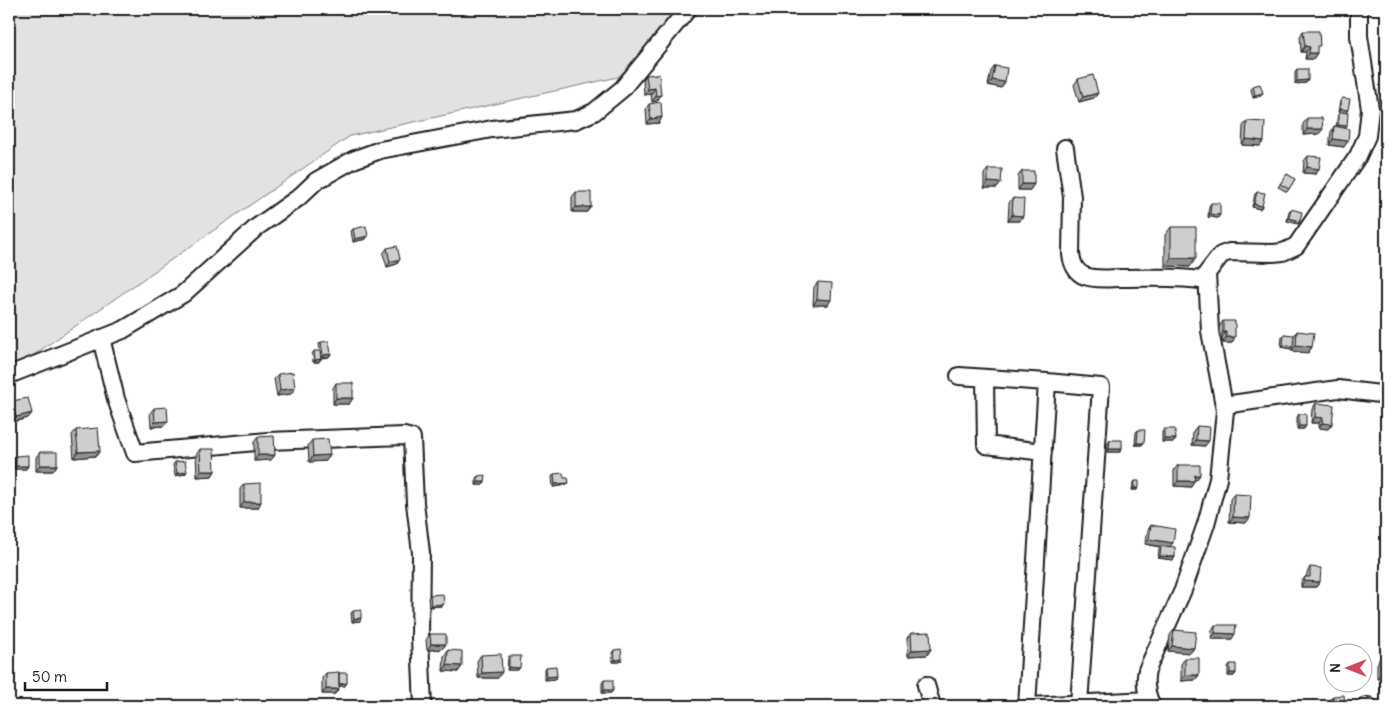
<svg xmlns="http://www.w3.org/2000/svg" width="1395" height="715" font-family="Delius,sans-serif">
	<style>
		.green { fill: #e2e2e2; stroke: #7f7f7f }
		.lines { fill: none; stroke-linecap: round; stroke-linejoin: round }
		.minor-casing { stroke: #1c1c1c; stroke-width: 20 }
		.minor { stroke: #fff; stroke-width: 16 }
		.wall { fill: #b1b1b1; stroke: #1c1c1c }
		.shaded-wall { fill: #909090; stroke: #1c1c1c }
		.building { fill: #cecece; stroke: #1c1c1c }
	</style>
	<rect width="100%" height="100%" fill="#fff"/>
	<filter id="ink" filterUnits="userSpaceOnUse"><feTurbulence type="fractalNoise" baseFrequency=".02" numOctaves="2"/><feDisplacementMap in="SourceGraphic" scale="10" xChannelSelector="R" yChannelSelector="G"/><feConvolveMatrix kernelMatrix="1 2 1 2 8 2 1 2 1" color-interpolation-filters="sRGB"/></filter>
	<g filter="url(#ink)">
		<!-- green -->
		<path class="green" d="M 9,9 L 694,9 L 618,77 L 350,136 L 9,372 Z"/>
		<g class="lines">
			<!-- minor casing -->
			<g class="minor-casing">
				<path id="minor" d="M 1065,148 L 1072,197 L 1071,254 C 1072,263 1076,273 1085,276 C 1095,280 1110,278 1120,278 C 1149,278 1178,276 1207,281
					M 101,338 L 116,399 L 135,453 L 268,441 L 404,436 L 412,438 L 415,503 L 421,553 L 420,638 L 423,706
					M 9,375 L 123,330 L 183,294 L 257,227 L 298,198 L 316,181 L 353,160 L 380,150 L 492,129 L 576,120 L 594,112 L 622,89 L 688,9
					M 959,376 L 1047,382 L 1027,706
					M 985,378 L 986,445 L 1043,452
					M 1047,382 L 1101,387 L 1079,704
					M 1224,405 L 1338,389 L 1380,394 L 1386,390
					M 926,685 L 932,706
					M 1030,706 L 1149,700
					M 1152,706 C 1146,694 1144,683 1147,670 L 1183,590 L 1206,524 L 1218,479 L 1225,411 L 1210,331 L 1207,273 L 1221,255 L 1229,252 L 1273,253 L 1283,252 L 1296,246 L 1358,156 L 1367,136 L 1370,109 L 1359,36 L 1359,9
					M 1366,706 L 1368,706"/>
			</g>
			<!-- minor -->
			<use href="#minor" class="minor"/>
		</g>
		<!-- wall -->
		<path class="wall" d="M 1303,31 L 1317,53 L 1313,59 L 1305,59 L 1306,52 L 1301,52 L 1300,36 Z
			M 995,66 L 1001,88 L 988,85 L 991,71 Z
			M 1297,69 L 1308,80 L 1306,83 L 1295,84 L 1295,72 Z
			M 646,75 L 661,95 L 657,101 L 652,102 L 651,94 L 644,95 L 643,80 Z
			M 1078,79 L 1098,93 L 1094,98 L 1079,102 L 1074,85 Z
			M 1253,86 L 1261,96 L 1253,98 L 1251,89 Z
			M 1342,98 L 1346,113 L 1344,147 L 1329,145 L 1331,132 L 1334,126 L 1336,127 L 1338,114 L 1340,112 L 1338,112 L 1340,101 Z
			M 649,104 L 662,117 L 659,123 L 647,124 L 646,109 Z
			M 1307,118 L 1319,134 L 1303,135 L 1303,124 Z
			M 1247,121 L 1260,146 L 1242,145 L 1243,126 Z
			M 1308,156 L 1319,169 L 1316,174 L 1303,173 L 1304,161 Z
			M 988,169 L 1001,183 L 997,188 L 984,188 L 984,174 Z
			M 1022,171 L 1034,184 L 1030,190 L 1018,190 L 1018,176 Z
			M 1287,174 L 1295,179 L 1287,192 L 1278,187 Z
			M 576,192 L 587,212 L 572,212 L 572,197 Z
			M 1257,192 L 1262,206 L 1260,209 L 1252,207 L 1255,194 Z
			M 1013,198 L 1023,216 L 1019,221 L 1008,221 L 1009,203 Z
			M 1211,203 L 1218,218 L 1208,217 L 1209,206 Z
			M 1291,209 L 1300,221 L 1298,224 L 1287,221 L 1289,211 Z
			M 1171,227 L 1190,267 L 1165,266 L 1165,235 Z
			M 353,229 L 368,236 L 366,239 L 353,242 L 351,231 Z
			M 387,248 L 400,259 L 397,264 L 387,267 L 383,254 Z
			M 818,282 L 828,305 L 813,305 L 814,287 Z
			M 1223,321 L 1232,343 L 1223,343 L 1222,337 L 1219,337 L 1219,327 Z
			M 1297,331 L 1312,347 L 1308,353 L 1292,351 L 1292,346 L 1291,349 L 1281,347 L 1282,337 L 1284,334 L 1294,336 Z
			M 321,342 L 329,357 L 321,358 L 319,344 Z
			M 314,351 L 319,362 L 313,362 L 312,354 Z
			M 278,374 L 291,394 L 277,396 L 274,379 Z
			M 336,383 L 353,398 L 349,404 L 333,404 L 333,388 Z
			M 12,401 L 32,413 L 28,418 L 12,422 L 9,407 Z
			M 1316,403 L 1332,424 L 1328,429 L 1319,428 L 1319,423 L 1311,423 L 1312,409 Z
			M 154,408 L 164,426 L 151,427 L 150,413 Z
			M 1299,414 L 1304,429 L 1297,429 L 1297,417 Z
			M 1197,426 L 1205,446 L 1192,445 L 1193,432 Z
			M 1164,429 L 1176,439 L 1174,442 L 1162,442 L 1162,432 Z
			M 76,430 L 100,451 L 96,456 L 74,458 L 72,435 Z
			M 1138,430 L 1142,445 L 1135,445 L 1136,432 Z
			M 258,437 L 275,455 L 271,460 L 254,461 L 254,442 Z
			M 312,440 L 326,461 L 309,462 L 308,446 Z
			M 1110,440 L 1122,449 L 1120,452 L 1107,452 L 1108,443 Z
			M 200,449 L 215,471 L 212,476 L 197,477 L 196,455 Z
			M 40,452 L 57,465 L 53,471 L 36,471 L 36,457 Z
			M 16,456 L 28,466 L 26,469 L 14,469 L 14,459 Z
			M 175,462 L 185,474 L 175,476 L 173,465 Z
			M 1178,465 L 1200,475 L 1196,480 L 1194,480 L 1191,487 L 1174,486 L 1174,470 Z
			M 554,474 L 564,478 L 567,485 L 553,487 L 552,477 Z
			M 478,476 L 483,485 L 476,485 L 476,478 Z
			M 1135,481 L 1137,490 L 1132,490 L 1133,484 Z
			M 244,484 L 258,508 L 240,508 L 240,489 Z
			M 1234,494 L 1246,523 L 1229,522 L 1230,499 Z
			M 1151,525 L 1170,547 L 1175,557 L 1173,560 L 1158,558 L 1159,549 L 1160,547 L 1145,544 L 1148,530 Z
			M 1310,567 L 1320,582 L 1316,587 L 1301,587 L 1301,582 L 1305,577 L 1306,577 L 1307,573 Z
			M 430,595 L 444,604 L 442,606 L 429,607 L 428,598 Z
			M 353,611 L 360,621 L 352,622 L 351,613 Z
			M 1215,625 L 1232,639 L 1211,639 L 1212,630 Z
			M 1174,630 L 1194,648 L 1190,653 L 1168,651 L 1170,635 Z
			M 911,633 L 931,649 L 927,655 L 908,656 L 907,638 Z
			M 430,634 L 446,644 L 442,649 L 427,650 L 426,640 Z
			M 448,650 L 462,666 L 458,672 L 443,671 L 444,656 Z
			M 614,650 L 622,659 L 620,662 L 613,662 L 612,653 Z
			M 481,655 L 498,678 L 478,678 L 477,661 Z
			M 509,656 L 518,670 L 507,670 L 508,658 Z
			M 1185,658 L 1199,675 L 1195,680 L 1181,681 L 1181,664 Z
			M 1380,658 L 1386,658 L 1386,678 L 1377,679 L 1377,664 Z
			M 1230,664 L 1236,673 L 1234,676 L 1228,676 L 1228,667 Z
			M 546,667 L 557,676 L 555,679 L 545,680 L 545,669 Z
			M 326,673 L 345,686 L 339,686 L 335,694 L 322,694 L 322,678 Z
			M 1382,679 L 1386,679 L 1386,693 L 1381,693 L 1380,682 Z
			M 604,680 L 613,690 L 611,693 L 602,693 L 602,683 Z
			M 1333,696 L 1345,706 L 1329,706 L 1329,701 Z"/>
		<!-- shaded-wall -->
		<path class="shaded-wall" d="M 1036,9 L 1050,9 L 1049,10 Z
			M 1309,9 L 1323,9 L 1323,10 L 1308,10 Z
			M 1305,46 L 1310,47 L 1306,52 L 1301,52 Z
			M 1309,53 L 1317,53 L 1313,59 L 1305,59 Z
			M 992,80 L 1005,82 L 1001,88 L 988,85 Z
			M 1308,80 L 1306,83 L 1295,84 L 1297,81 Z
			M 655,88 L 651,94 L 644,95 L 648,89 Z
			M 1098,93 L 1094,98 L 1079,102 L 1083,97 Z
			M 1263,93 L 1261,96 L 1253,98 L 1255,95 Z
			M 661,95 L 657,101 L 652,102 L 656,96 Z
			M 1340,109 L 1348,110 L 1346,113 L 1338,112 Z
			M 662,117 L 659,123 L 647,124 L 651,119 Z
			M 1338,125 L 1347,126 L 1345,129 L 1336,128 Z
			M 1307,129 L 1323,129 L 1319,134 L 1303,135 Z
			M 1246,139 L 1264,141 L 1260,146 L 1242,145 Z
			M 1333,139 L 1348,141 L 1344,147 L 1329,145 Z
			M 1307,167 L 1319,169 L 1316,174 L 1303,173 Z
			M 988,182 L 1001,183 L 997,188 L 984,188 Z
			M 1022,184 L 1034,184 L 1030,190 L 1018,190 Z
			M 1254,204 L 1262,206 L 1260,209 L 1252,207 Z
			M 576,207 L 591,207 L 587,212 L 572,212 Z
			M 1210,214 L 1220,215 L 1218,218 L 1208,217 Z
			M 1012,215 L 1023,216 L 1019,221 L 1008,221 Z
			M 1289,218 L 1300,221 L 1298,224 L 1287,221 Z
			M 368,236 L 366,239 L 353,242 L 355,239 Z
			M 1171,258 L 1196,258 L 1190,267 L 1165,266 Z
			M 400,259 L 397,264 L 387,267 L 390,262 Z
			M 817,299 L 831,300 L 828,305 L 813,305 Z
			M 1223,332 L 1226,332 L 1222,337 L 1219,337 Z
			M 1226,337 L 1235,337 L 1232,343 L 1223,343 Z
			M 1283,345 L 1293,346 L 1291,349 L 1281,347 Z
			M 1296,345 L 1312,347 L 1308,353 L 1292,351 Z
			M 331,354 L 329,357 L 321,358 L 323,355 Z
			M 321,359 L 319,362 L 313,362 L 315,360 Z
			M 295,388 L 291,394 L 277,396 L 280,390 Z
			M 336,398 L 353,398 L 349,404 L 333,404 Z
			M 32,413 L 28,418 L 12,422 L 16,417 Z
			M 1315,417 L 1323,418 L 1319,423 L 1311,423 Z
			M 168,421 L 164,426 L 151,427 L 155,422 Z
			M 1322,423 L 1332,424 L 1328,429 L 1319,428 Z
			M 1299,426 L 1306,426 L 1304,429 L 1297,429 Z
			M 1164,439 L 1176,439 L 1174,442 L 1162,442 Z
			M 1196,440 L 1209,441 L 1205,446 L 1192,445 Z
			M 1137,443 L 1144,443 L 1142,445 L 1135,445 Z
			M 1109,449 L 1122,449 L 1120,452 L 1107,452 Z
			M 100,451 L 96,456 L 74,458 L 78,452 Z
			M 258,455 L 275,455 L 271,460 L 254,461 Z
			M 330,455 L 326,461 L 309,462 L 313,456 Z
			M 40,465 L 57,465 L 53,471 L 36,471 Z
			M 16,466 L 28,466 L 26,469 L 14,469 Z
			M 201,471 L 215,471 L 212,476 L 197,477 Z
			M 187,472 L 185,474 L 175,476 L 177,473 Z
			M 1195,475 L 1200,475 L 1196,480 L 1191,480 Z
			M 1178,481 L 1194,481 L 1191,487 L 1174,486 Z
			M 478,482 L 485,482 L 483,485 L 476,485 Z
			M 569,483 L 567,485 L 553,487 L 555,484 Z
			M 1134,488 L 1139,488 L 1137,490 L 1132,490 Z
			M 244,502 L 261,502 L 258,508 L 240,508 Z
			M 1233,517 L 1250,518 L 1246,523 L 1229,522 Z
			M 1149,539 L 1173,543 L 1169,548 L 1145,544 Z
			M 1160,556 L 1175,557 L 1173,560 L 1158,558 Z
			M 1304,581 L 1320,582 L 1316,587 L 1301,587 Z
			M 444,604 L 442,606 L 429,607 L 431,605 Z
			M 361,618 L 360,621 L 352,622 L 354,619 Z
			M 1215,633 L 1235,634 L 1232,639 L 1211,639 Z
			M 431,644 L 446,644 L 442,649 L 427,650 Z
			M 1172,646 L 1194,648 L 1190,653 L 1168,651 Z
			M 931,649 L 927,655 L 908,656 L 912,650 Z
			M 622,659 L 620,662 L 613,662 L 615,660 Z
			M 447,665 L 462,666 L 458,672 L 443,671 Z
			M 509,667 L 520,668 L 518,670 L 507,670 Z
			M 502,672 L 498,678 L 478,678 L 482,673 Z
			M 1230,673 L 1236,673 L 1234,676 L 1228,676 Z
			M 1381,673 L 1386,673 L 1386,678 L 1377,679 Z
			M 1185,675 L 1199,675 L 1195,680 L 1181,681 Z
			M 557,676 L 555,679 L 545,680 L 547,677 Z
			M 347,683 L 345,686 L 337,686 L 339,684 Z
			M 326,689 L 339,689 L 335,694 L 322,694 Z
			M 604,690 L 613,690 L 611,693 L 602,693 Z
			M 1383,690 L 1386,690 L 1386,692 L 1381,693 Z"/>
		<!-- building -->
		<path class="building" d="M 1303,31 L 1319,31 L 1320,46 L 1317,46 L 1317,53 L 1309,53 L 1310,47 L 1305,46 Z
			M 995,66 L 1007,68 L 1005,82 L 992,80 Z
			M 1297,69 L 1308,69 L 1308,80 L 1297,81 Z
			M 659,74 L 661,95 L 656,96 L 655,88 L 648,89 L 646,75 Z
			M 1093,75 L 1098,93 L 1083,97 L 1078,79 Z
			M 1260,84 L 1263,93 L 1255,95 L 1253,86 Z
			M 1342,98 L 1350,99 L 1348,110 L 1340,109 Z
			M 661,102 L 662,117 L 651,119 L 649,104 Z
			M 1340,112 L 1348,113 L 1347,126 L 1338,125 Z
			M 1307,118 L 1322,118 L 1323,129 L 1307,129 Z
			M 1247,121 L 1265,122 L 1264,141 L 1246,139 Z
			M 1334,126 L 1349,129 L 1348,141 L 1333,139 Z
			M 1308,156 L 1321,157 L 1319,169 L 1307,167 Z
			M 988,169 L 1002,169 L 1001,183 L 988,182 Z
			M 1022,171 L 1034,171 L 1034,184 L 1022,184 Z
			M 1287,174 L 1295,179 L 1289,189 L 1280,184 Z
			M 576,192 L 591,192 L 591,207 L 576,207 Z
			M 1257,192 L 1265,193 L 1262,206 L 1254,204 Z
			M 1013,198 L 1024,199 L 1023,216 L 1012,215 Z
			M 1211,203 L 1220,203 L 1220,215 L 1210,214 Z
			M 1291,209 L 1302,212 L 1300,221 L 1289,218 Z
			M 366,226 L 368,236 L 355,239 L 353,229 Z
			M 1171,227 L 1196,227 L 1196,258 L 1171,258 Z
			M 397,246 L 400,259 L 390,262 L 387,248 Z
			M 818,282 L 832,283 L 831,300 L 817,299 Z
			M 1223,321 L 1235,321 L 1235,337 L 1226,337 L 1226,332 L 1223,332 Z
			M 1297,331 L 1314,333 L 1312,347 L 1296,345 Z
			M 1284,334 L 1294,335 L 1293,346 L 1283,345 Z
			M 329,341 L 331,354 L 323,355 L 321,342 Z
			M 314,351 L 320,351 L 321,359 L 315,360 Z
			M 293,372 L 295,388 L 280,390 L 278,374 Z
			M 336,383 L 353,383 L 353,398 L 336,398 Z
			M 28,398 L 32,413 L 16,417 L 12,401 Z
			M 1316,403 L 1334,405 L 1332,424 L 1322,423 L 1323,418 L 1315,417 Z
			M 167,407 L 168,421 L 155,422 L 154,408 Z
			M 1299,414 L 1306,414 L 1306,426 L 1299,426 Z
			M 1197,426 L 1210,427 L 1209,441 L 1196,440 Z
			M 98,428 L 100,451 L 78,452 L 76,430 Z
			M 1164,429 L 1175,429 L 1176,439 L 1164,439 Z
			M 1138,430 L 1145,430 L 1144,443 L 1137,443 Z
			M 274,436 L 275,455 L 258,455 L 258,437 Z
			M 328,439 L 330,455 L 313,456 L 312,440 Z
			M 1110,440 L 1122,440 L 1122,449 L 1109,449 Z
			M 200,449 L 214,449 L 215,471 L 201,471 Z
			M 40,452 L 57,452 L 57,465 L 40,465 Z
			M 28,455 L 28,466 L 16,466 L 16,456 Z
			M 185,461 L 187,472 L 177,473 L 175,462 Z
			M 1178,465 L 1200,465 L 1200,475 L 1195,475 L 1194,481 L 1178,481 Z
			M 563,473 L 564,478 L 568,478 L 569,483 L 555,484 L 554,474 Z
			M 486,475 L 485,482 L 478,482 L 478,476 Z
			M 1135,481 L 1139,481 L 1139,488 L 1134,488 Z
			M 261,483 L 261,502 L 244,502 L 244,484 Z
			M 1234,494 L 1251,495 L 1250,518 L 1233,517 Z
			M 1151,525 L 1175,529 L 1173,543 L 1149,539 Z
			M 1161,546 L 1175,547 L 1175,557 L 1160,556 Z
			M 1310,567 L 1321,568 L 1320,582 L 1304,581 L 1305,577 L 1310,577 Z
			M 443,594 L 444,604 L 431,605 L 430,595 Z
			M 361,610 L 361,618 L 354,619 L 353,611 Z
			M 1215,625 L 1236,625 L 1235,634 L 1215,633 Z
			M 1174,630 L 1196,632 L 1194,648 L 1172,646 Z
			M 930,632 L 931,649 L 912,650 L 911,633 Z
			M 430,634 L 446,634 L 446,644 L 431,644 Z
			M 621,649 L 622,659 L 615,660 L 614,650 Z
			M 448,650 L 462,651 L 462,666 L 447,665 Z
			M 501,654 L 502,672 L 482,673 L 481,655 Z
			M 509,656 L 521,656 L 520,668 L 509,667 Z
			M 1185,658 L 1199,658 L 1199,675 L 1185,675 Z
			M 1380,658 L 1386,658 L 1386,673 L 1381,673 Z
			M 1230,664 L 1236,664 L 1236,673 L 1230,673 Z
			M 556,666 L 557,676 L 547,677 L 546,667 Z
			M 339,672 L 339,689 L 326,689 L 326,673 Z
			M 339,673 L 347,673 L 347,683 L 339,684 Z
			M 1382,679 L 1386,679 L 1386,690 L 1383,690 Z
			M 604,680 L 613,680 L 613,690 L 604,690 Z
			M 1344,695 L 1345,706 L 1333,706 L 1333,696 Z"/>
	</g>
	<!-- margin -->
	<rect width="1395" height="715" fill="none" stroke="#fff" stroke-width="30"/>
	<rect x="15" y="15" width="1365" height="685" fill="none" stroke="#1c1c1c" stroke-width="2" filter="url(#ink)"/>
	<!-- north arrow -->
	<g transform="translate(1348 668) rotate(270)"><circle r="24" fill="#ffffff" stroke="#a4a4a4"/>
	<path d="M0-4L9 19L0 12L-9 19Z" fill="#d1495b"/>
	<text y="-8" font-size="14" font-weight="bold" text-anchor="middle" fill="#1c1c1c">N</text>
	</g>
	<!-- scale -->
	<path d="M25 682v8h82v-8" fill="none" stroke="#1c1c1c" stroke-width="2.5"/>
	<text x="32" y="682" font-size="15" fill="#1c1c1c" stroke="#ffffff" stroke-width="4" paint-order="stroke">50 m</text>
</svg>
